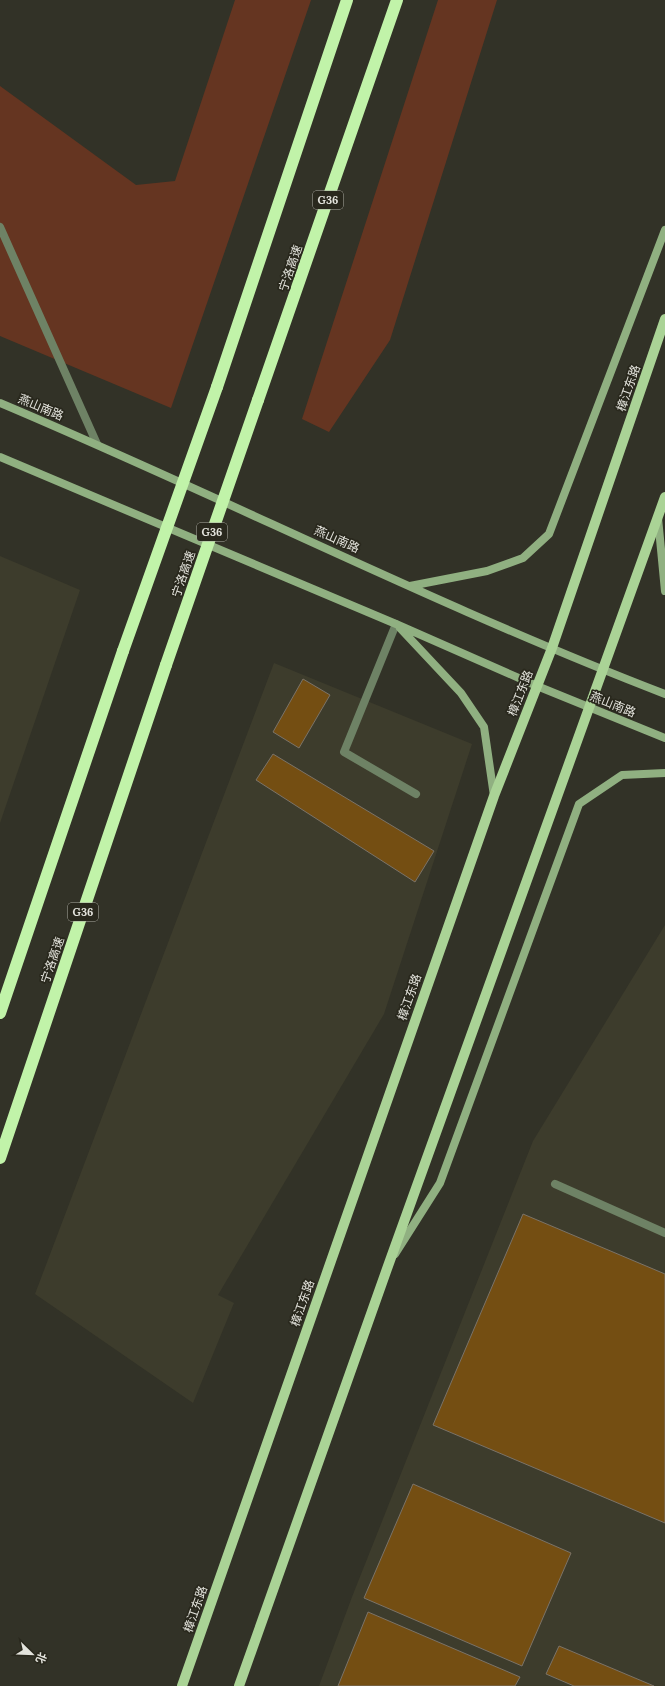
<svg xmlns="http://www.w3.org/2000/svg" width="665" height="1686" font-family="Lora,'Noto Sans SC',serif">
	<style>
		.built { fill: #3d3c2c }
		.green { fill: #653521 }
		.building { fill: #744e12; stroke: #7b7368 }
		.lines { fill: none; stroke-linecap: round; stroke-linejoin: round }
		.street { stroke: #6e8265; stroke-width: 8 }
		.secondary { stroke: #90b081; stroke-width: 8 }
		.primary { stroke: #aad396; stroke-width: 10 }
		.highway { stroke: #c1f3a9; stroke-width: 12 }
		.highway-bridge { stroke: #c1f3a9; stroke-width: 12 }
		.labels { text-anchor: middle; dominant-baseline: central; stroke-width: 3.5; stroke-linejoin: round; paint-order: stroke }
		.shield { fill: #29281d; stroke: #ababa3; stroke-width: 1 }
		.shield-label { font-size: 11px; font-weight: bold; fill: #e3e3dc }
		.street-label { font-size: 12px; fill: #e3e3dc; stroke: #29281d }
	</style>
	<rect width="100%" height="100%" fill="#323227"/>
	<!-- built -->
	<path class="built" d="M 0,556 L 80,590 L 0,823 Z
		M 274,663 L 472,744 L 384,1014 L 218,1295 L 234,1303 L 193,1403 L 35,1294 Z
		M 665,925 L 665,1686 L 319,1686 L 352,1597 L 533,1141 Z"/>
	<!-- green -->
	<path class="green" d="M 235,0 L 311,0 L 171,408 L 0,336 L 0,86 L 136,185 L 175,181 Z
		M 438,0 L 497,0 L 390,340 L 329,432 L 302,419 Z"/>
	<!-- building -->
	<path class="building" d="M 303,679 L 330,695 L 299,748 L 273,732 Z
		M 273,754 L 434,851 L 415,882 L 256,780 Z
		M 523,1214 L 665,1274 L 665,1523 L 433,1425 Z
		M 413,1484 L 571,1553 L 522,1666 L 364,1598 Z
		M 368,1612 L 520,1677 L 515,1686 L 338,1686 Z
		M 559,1646 L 654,1686 L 574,1686 L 546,1674 Z"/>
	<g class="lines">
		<!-- street -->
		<path class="street" d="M 0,227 L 97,444
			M 396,624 L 344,752 L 416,794
			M 555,1184 L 665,1233"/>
		<!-- secondary -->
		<path class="secondary" d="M 0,403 C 223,497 439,607 665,694
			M 0,457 L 396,624 L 537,686 L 665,738
			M 658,518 L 665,591
			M 410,586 L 487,571 L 523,558 L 549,534 L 665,230
			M 400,628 L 461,693 L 484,727 L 494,796
			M 395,1254 L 440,1183 L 579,804 L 622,775 L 665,773"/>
		<!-- primary -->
		<path class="primary" d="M 182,1686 L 494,796 L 552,648 L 665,319
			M 239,1686 L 388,1266 L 665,497"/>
		<!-- highway -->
		<path class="highway" d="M 217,387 L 347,0
			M 258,400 L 397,0
			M 0,1013 L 123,651
			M 0,1158 L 166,665"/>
		<!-- highway-bridge -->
		<path class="highway-bridge" d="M 123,651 L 217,387
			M 166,665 L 258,400"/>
	</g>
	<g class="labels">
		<!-- shield labels -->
		<g class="shield">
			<rect x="313" y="191" width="30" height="18" rx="3"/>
			<rect x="197" y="523" width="30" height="18" rx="3"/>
			<rect x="68" y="903" width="30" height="18" rx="3"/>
		</g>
		<g class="shield-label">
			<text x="328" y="200">G36</text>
			<text x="212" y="532">G36</text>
			<text x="83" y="912">G36</text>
		</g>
		<!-- street labels -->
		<g class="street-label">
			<text transform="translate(290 268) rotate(-71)">宁洛高速</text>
			<text transform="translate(628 388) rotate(-71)">樟江东路</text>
			<text transform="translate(41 407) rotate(23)">燕山南路</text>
			<text transform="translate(337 539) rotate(24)">燕山南路</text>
			<text transform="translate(183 574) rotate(-71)">宁洛高速</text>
			<text transform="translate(520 693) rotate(-69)">樟江东路</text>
			<text transform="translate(613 704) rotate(22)">燕山南路</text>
			<text transform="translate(52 960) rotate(-71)">宁洛高速</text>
			<text transform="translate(409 997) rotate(-71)">樟江东路</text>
			<text transform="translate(302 1303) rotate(-71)">樟江东路</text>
			<text transform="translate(195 1609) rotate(-71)">樟江东路</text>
		</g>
	</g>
	<!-- north arrow -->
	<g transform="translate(32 1654) rotate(113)" stroke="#29281d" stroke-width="3" paint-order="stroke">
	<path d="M0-3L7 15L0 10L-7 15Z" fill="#e3e3dc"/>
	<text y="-6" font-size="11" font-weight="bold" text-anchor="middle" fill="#e3e3dc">北</text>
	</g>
</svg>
